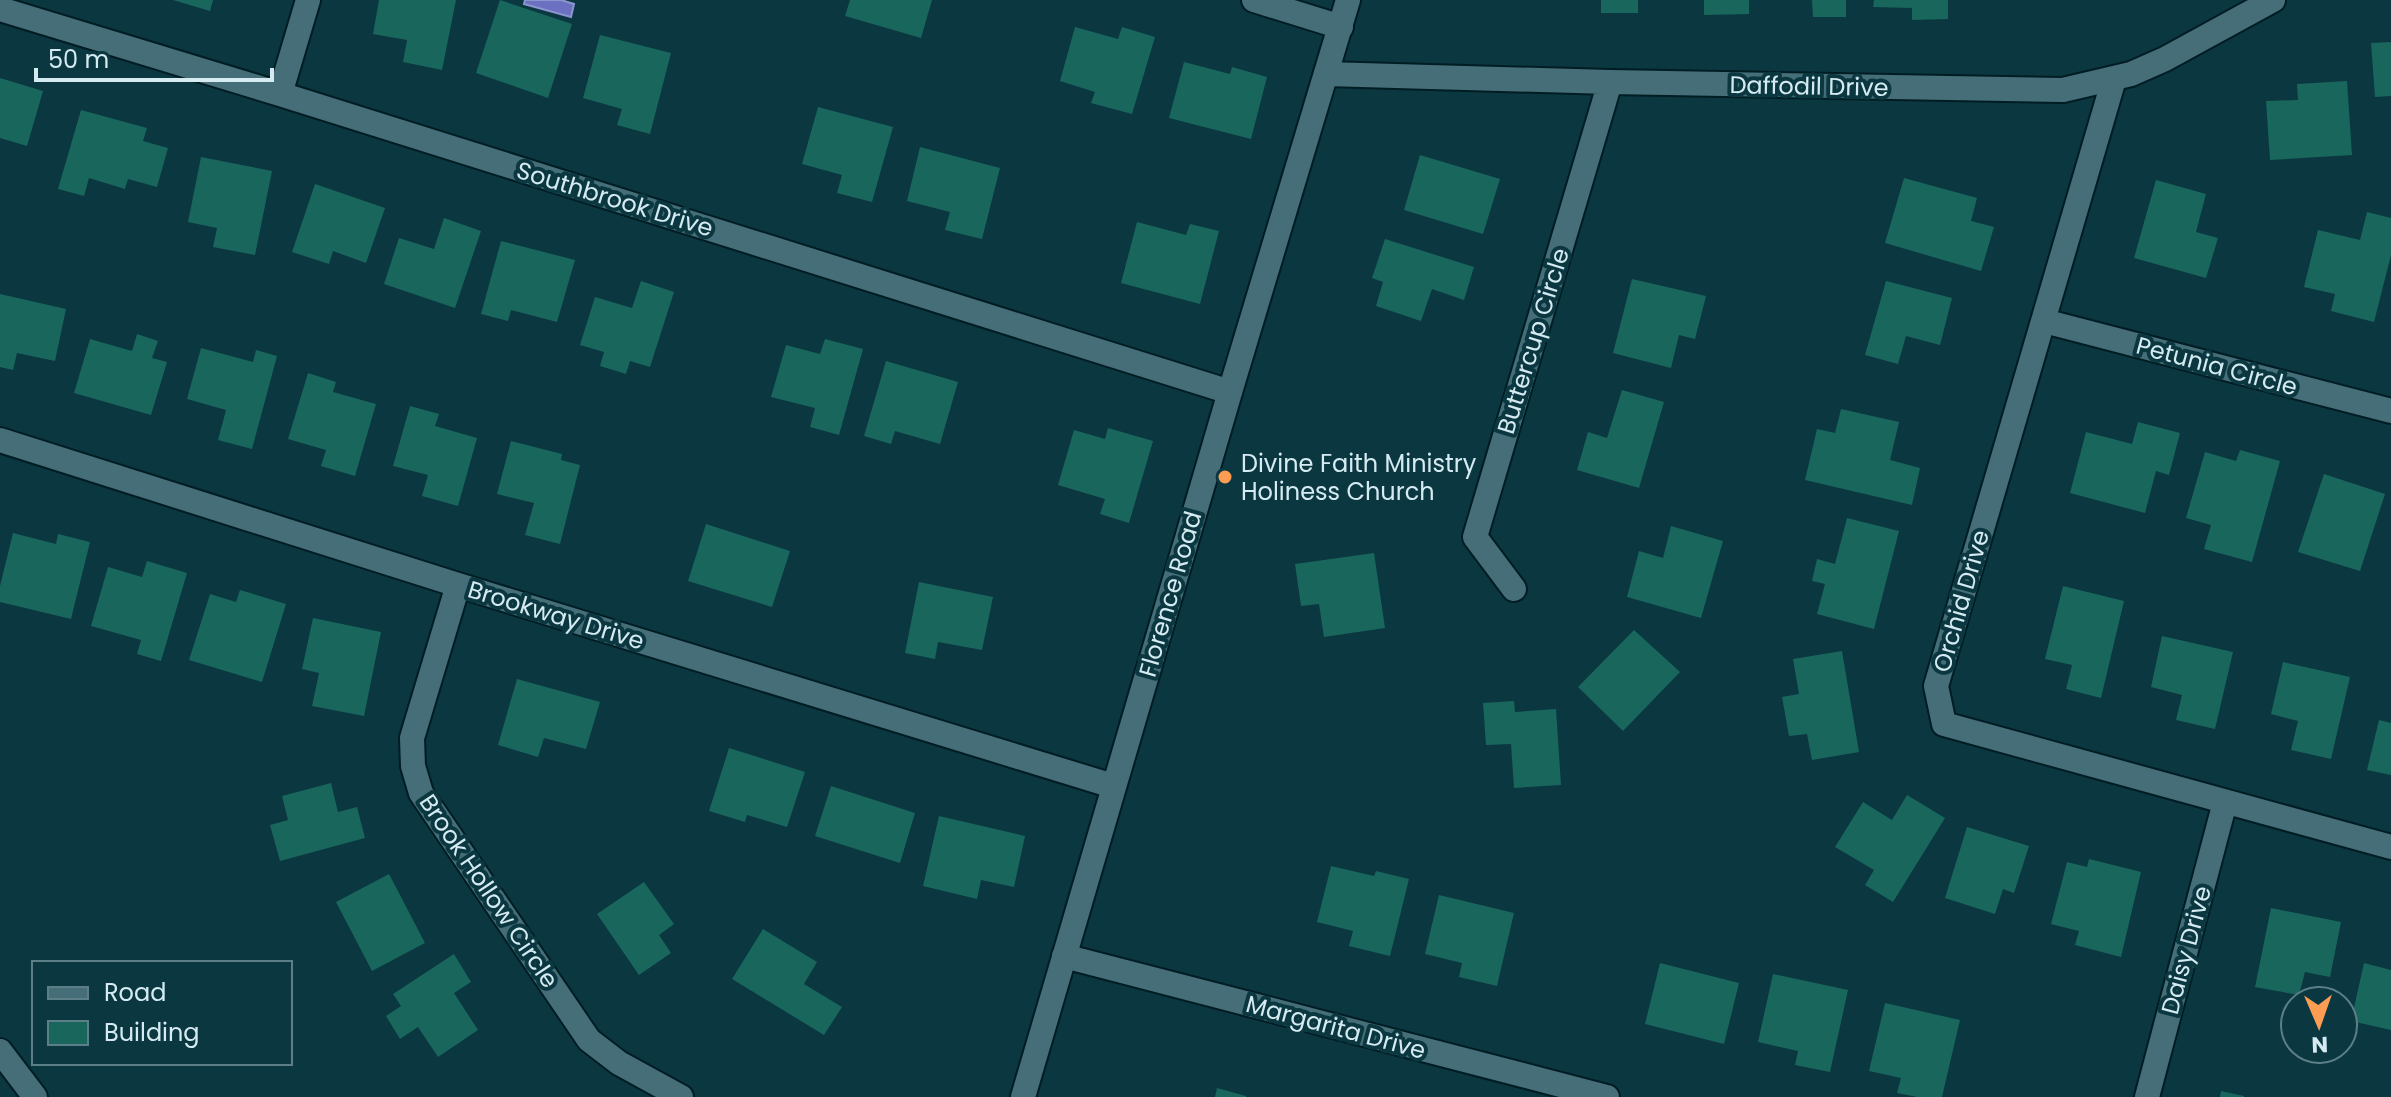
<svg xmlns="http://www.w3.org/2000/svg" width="2391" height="1097" font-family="Poppins,sans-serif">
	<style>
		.water { fill: #6b70c0; stroke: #8b95cf; stroke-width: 2 }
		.building { fill: #19665d }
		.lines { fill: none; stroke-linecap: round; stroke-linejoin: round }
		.street-casing { stroke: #001d24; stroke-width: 28 }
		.secondary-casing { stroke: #001d24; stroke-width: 28 }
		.street { stroke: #456e78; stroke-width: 24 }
		.secondary { stroke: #456e78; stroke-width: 24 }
		.poi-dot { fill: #fc9d53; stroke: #0b3741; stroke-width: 3 }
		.labels { text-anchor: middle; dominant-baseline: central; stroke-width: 8; stroke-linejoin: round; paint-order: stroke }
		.street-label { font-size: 24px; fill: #d5ebf1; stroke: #0b3741 }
		.poi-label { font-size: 24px; fill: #d5ebf1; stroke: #0b3741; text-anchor: start }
	</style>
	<rect width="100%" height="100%" fill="#0b3741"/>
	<!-- water -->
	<path class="water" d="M 525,0 L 561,0 L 574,4 L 571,17 L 524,4 Z"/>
	<!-- building -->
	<path class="building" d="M 173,0 L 213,0 L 210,11 Z
		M 379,0 L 456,0 L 442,70 L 403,62 L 407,40 L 373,34 Z
		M 500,0 L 572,24 L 548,98 L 476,73 Z
		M 850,0 L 932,0 L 921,38 L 845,16 Z
		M 1601,0 L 1638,0 L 1638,13 L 1601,13 Z
		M 1704,0 L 1749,0 L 1749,14 L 1704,15 Z
		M 1812,0 L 1846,0 L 1846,17 L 1813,17 Z
		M 1874,0 L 1948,0 L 1948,19 L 1912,20 L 1912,8 L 1873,7 Z
		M 1075,27 L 1118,39 L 1122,27 L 1155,37 L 1132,114 L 1091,103 L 1095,92 L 1060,81 Z
		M 600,35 L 671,53 L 650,134 L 617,125 L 622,109 L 583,98 Z
		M 2391,42 L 2391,96 L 2375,97 L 2371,43 Z
		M 1184,62 L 1230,74 L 1232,67 L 1267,77 L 1251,139 L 1169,118 Z
		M 0,78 L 43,91 L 27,146 L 0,138 Z
		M 2347,81 L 2352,155 L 2270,160 L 2266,101 L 2298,100 L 2297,84 Z
		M 818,107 L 893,127 L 872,202 L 837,193 L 842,175 L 802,164 Z
		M 81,110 L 147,128 L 143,141 L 168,148 L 157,187 L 128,179 L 125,189 L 89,178 L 84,196 L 58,189 Z
		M 920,147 L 1000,168 L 982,239 L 945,230 L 950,212 L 907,201 Z
		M 1420,155 L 1500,179 L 1483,234 L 1404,210 Z
		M 201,157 L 272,171 L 255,255 L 213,247 L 217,228 L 188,222 Z
		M 1904,178 L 1977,198 L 1971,221 L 1994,227 L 1981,271 L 1885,243 Z
		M 2156,180 L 2206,194 L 2196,232 L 2218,238 L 2206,278 L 2134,258 Z
		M 315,184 L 385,208 L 366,263 L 333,251 L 329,264 L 292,252 Z
		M 2367,212 L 2391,218 L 2391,255 L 2374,322 L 2331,311 L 2335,294 L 2304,287 L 2318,230 L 2360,240 Z
		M 444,218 L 481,231 L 455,308 L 384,284 L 399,238 L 434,249 Z
		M 1137,222 L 1186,235 L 1190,224 L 1219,231 L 1200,304 L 1121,283 Z
		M 1385,239 L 1474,267 L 1464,300 L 1432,289 L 1421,321 L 1376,306 L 1383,282 L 1372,278 Z
		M 501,241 L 575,260 L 557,322 L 511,310 L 508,321 L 481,314 Z
		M 1632,279 L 1706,296 L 1695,339 L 1679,335 L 1671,368 L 1613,353 Z
		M 641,281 L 674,292 L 650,367 L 630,361 L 626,374 L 600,366 L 604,352 L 580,345 L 595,297 L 632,308 Z
		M 1886,281 L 1952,298 L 1940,345 L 1906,336 L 1898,364 L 1865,355 Z
		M 0,294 L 66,309 L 55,361 L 17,353 L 13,370 L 0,367 Z
		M 137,334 L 158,341 L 152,358 L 167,362 L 151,415 L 74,393 L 90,339 L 132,351 Z
		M 825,339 L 863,349 L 839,435 L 810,427 L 815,408 L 771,397 L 786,345 L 820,354 Z
		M 201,348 L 253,362 L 256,350 L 277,356 L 252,449 L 218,440 L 226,410 L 187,399 Z
		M 886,361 L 958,382 L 940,444 L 895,431 L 891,444 L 864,436 Z
		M 308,373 L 336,382 L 333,392 L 376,404 L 355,476 L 321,466 L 326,450 L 288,439 Z
		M 1622,390 L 1664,402 L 1639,488 L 1577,470 L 1588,432 L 1607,438 Z
		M 410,406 L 439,414 L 435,426 L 477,438 L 458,506 L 422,496 L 428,475 L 393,466 Z
		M 1841,409 L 1899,422 L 1890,460 L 1920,468 L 1912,505 L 1805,480 L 1817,429 L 1835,433 Z
		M 2138,422 L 2180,433 L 2169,475 L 2156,471 L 2145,513 L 2070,493 L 2086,432 L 2132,444 Z
		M 1108,428 L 1153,441 L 1129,523 L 1100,514 L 1105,499 L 1058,485 L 1074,430 L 1105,439 Z
		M 511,441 L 562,454 L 561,460 L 580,465 L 560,544 L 525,535 L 534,503 L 497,494 Z
		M 2240,450 L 2280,461 L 2252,562 L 2204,549 L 2211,525 L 2186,518 L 2205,452 L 2236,461 Z
		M 2324,474 L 2385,494 L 2360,571 L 2298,552 Z
		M 1847,518 L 1899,531 L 1874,629 L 1817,614 L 1825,584 L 1812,581 L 1817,559 L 1835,564 Z
		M 706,524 L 790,551 L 772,607 L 688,581 Z
		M 1671,526 L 1723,541 L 1701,618 L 1627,597 L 1639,551 L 1663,558 Z
		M 13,533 L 56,544 L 58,534 L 90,542 L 71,619 L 0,602 L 0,586 Z
		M 1374,553 L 1385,628 L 1324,637 L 1319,604 L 1301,606 L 1295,564 Z
		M 147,561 L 187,573 L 161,661 L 137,654 L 141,640 L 91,626 L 108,567 L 142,577 Z
		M 919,582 L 993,597 L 982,650 L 938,642 L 935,659 L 905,653 Z
		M 2063,586 L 2124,601 L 2101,698 L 2066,689 L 2072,665 L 2045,659 Z
		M 240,590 L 286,604 L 262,682 L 189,660 L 210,594 L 236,602 Z
		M 313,618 L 381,632 L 364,716 L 312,706 L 319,673 L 302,669 Z
		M 1634,630 L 1680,672 L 1623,731 L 1578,687 Z
		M 2162,636 L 2233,652 L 2215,729 L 2176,720 L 2182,695 L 2151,687 Z
		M 1842,651 L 1859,752 L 1812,760 L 1807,734 L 1789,736 L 1782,697 L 1799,694 L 1793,659 Z
		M 2283,662 L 2350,677 L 2331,759 L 2291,750 L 2298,721 L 2271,714 Z
		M 517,679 L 600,702 L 586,749 L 544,738 L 538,757 L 498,745 Z
		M 1514,701 L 1515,712 L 1556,709 L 1561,785 L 1514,788 L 1511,744 L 1486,745 L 1483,703 Z
		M 2379,720 L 2391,723 L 2391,775 L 2367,770 Z
		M 729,748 L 805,772 L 787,827 L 747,815 L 745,822 L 709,811 Z
		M 331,783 L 338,812 L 357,807 L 365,838 L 280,861 L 270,825 L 288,820 L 282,796 Z
		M 831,786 L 915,813 L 900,863 L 815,836 Z
		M 1907,795 L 1945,818 L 1893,902 L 1865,885 L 1874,870 L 1835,847 L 1863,802 L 1892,820 Z
		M 939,816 L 1025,836 L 1014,887 L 981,880 L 977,899 L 923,886 Z
		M 1967,827 L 2029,846 L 2014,893 L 2003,889 L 1995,914 L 1945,898 Z
		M 2089,859 L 2141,872 L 2121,957 L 2075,945 L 2079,931 L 2051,924 L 2067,862 L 2087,867 Z
		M 1331,866 L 1374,876 L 1376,871 L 1409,879 L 1390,956 L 1349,946 L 1353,931 L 1317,922 Z
		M 389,874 L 425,943 L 372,971 L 336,902 Z
		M 644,882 L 674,924 L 659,935 L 671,953 L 639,975 L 597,914 Z
		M 1439,895 L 1514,913 L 1497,986 L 1459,977 L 1462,963 L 1425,954 Z
		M 2271,908 L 2341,922 L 2330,977 L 2305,972 L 2299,995 L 2255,987 Z
		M 763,929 L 817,962 L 804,984 L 842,1007 L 824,1035 L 732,979 Z
		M 454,954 L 471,982 L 454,993 L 478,1030 L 438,1057 L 418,1027 L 400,1039 L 386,1016 L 401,1006 L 393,994 Z
		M 1660,963 L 1739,983 L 1724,1044 L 1645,1024 Z
		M 2364,963 L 2391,970 L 2391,1030 L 2351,1021 Z
		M 1773,974 L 1848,990 L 1830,1072 L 1795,1065 L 1798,1051 L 1758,1042 Z
		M 1885,1003 L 1960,1020 L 1942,1097 L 1917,1097 L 1897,1093 L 1901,1078 L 1869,1071 Z
		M 1217,1088 L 1246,1096 L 1246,1097 L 1215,1097 Z
		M 2221,1091 L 2244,1096 L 2244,1097 L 2220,1097 Z"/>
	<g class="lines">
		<!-- street casing -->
		<g class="street-casing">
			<path id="street" d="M 1254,0 L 1341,27
				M 0,9 L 280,94 L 1230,392
				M 1326,74 L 1610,82 L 2063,90 L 2131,74 L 2165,59 L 2273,0
				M 2114,79 L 1936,686 L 1944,724 L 2391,847
				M 280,94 L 308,0
				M 2044,321 L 2391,411
				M 0,440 L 458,585 L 1113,786
				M 458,585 L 412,738 L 413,766 L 421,793 L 589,1040 L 619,1063 L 681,1097
				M 1514,589 L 1475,537 L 1610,82
				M 1064,956 L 1607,1097
				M 0,1051 L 35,1097
				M 2147,1097 L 2225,802"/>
		</g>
		<!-- secondary casing -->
		<g class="secondary-casing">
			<path id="secondary" d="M 1023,1097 L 1230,392 L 1348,0"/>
		</g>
		<!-- street -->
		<use href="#street" class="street"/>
		<!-- secondary -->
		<use href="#secondary" class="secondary"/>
	</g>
	<!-- markers -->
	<circle class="poi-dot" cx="1225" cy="477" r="8"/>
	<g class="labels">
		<!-- street labels -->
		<g class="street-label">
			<text transform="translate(1809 86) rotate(1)">Daffodil Drive</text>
			<text transform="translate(615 199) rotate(17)">Southbrook Drive</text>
			<text transform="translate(1533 341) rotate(-73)">Buttercup Circle</text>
			<text transform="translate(2217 366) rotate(15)">Petunia Circle</text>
			<text transform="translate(1170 594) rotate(-74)">Florence Road</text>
			<text transform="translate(1961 601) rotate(-74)">Orchid Drive</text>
			<text transform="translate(556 615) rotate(17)">Brookway Drive</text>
			<text transform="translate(489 891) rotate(56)">Brook Hollow Circle</text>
			<text transform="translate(2186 950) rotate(-75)">Daisy Drive</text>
			<text transform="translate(1336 1027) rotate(15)">Margarita Drive</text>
		</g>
		<!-- poi labels -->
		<g class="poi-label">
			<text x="1241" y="463">Divine Faith Ministry<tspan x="1241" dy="28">Holiness Church</tspan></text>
		</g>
	</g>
	<!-- legend -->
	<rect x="32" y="961" width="260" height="104" fill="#0b3741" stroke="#5c7f87" stroke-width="2"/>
	<rect x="48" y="987" width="40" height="12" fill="#456e78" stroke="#5c7f87" stroke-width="2"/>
	<text x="104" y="1001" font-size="24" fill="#d5ebf1">Road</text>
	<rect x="48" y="1021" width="40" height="24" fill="#19665d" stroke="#5c7f87" stroke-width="2"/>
	<text x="104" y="1041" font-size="24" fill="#d5ebf1">Building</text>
	<!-- north arrow -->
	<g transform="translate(2319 1025) rotate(178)"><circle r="38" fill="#0b3741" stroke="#5c7f87" stroke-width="2"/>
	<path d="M0-6L14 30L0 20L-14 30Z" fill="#fc9d53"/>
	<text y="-12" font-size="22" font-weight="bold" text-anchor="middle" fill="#d5ebf1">N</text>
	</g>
	<!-- scale -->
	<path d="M36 68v12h236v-12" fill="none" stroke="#d5ebf1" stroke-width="4"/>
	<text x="48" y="68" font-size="24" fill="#d5ebf1" stroke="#0b3741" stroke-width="6" paint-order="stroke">50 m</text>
</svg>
